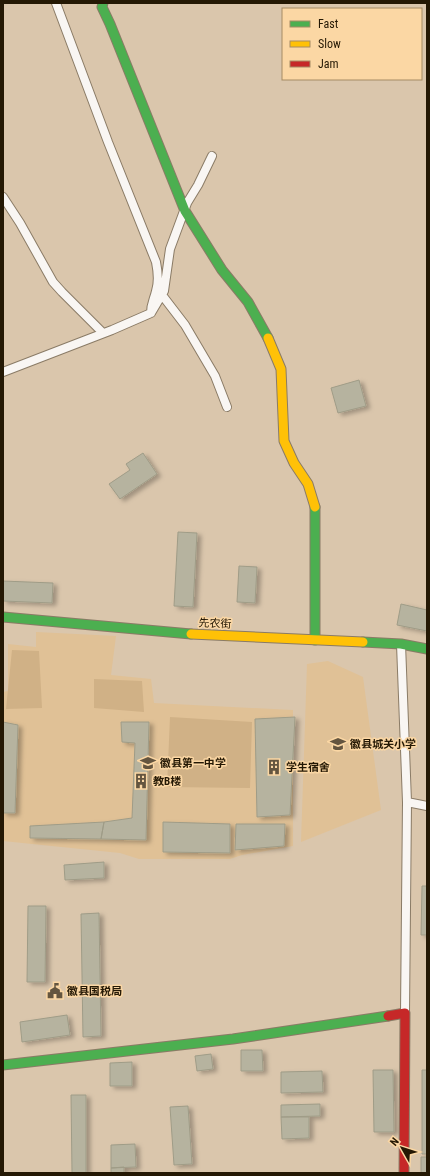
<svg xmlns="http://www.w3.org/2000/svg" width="430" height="1176" viewBox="0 0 430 1176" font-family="'Roboto Condensed','Noto Sans SC',sans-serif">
<defs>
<filter id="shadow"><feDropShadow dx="4" dy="2.5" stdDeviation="2" flood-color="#0004"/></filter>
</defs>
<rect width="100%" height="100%" fill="#dac6ac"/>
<!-- built -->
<path fill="#e0c196" d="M36,632L116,636L111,675L151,679L154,703L293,710V846L242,855L230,859H139L120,853L3,841V692L8,691V644L36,647Z
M328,661L363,677L381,810L301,842L307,664Z"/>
<!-- green -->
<path fill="#d0b186" d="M12,650L39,651L42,708L6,709Z
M94,679L142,681L144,712L94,708Z
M170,717L252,722L250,788L167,787Z"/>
<!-- building -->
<path fill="#b6b39f" stroke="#9f9c87" filter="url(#shadow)" d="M359,380L366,406L338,413L331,388Z
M143,453L157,474L120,499L109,484L130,470L126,464Z
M178,532L197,533L193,607L174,606Z
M239,566L257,567L255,603L237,602Z
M3,581L53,583L52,603L3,601Z
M401,604L427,610V631L397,625Z
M295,717L290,815L257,817L255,719Z
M3,722L18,725L15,813H3Z
M121,722H149L146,840L101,839L104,822L132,818L135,743L122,742Z
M104,822L101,839L30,838V826Z
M163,822L230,824V853L163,852Z
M236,824H285L284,846L235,850Z
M104,862V878L65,880L64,865Z
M422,886H427V935H421Z
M28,906H46L45,982H27Z
M99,913L101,1036L83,1037L81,914Z
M67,1015L70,1035L22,1042L20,1022Z
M241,1050H262L263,1071H241Z
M211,1054L213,1069L197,1071L195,1056Z
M132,1062V1086H110V1063Z
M373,1070H393L394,1132H374Z
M422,1070H427V1154H422Z
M322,1071L323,1092L281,1093V1072Z
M71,1095H86V1173H72Z
M320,1104V1116L281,1117V1105Z
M188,1106L192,1164L174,1165L170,1107Z
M281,1117H309V1138L282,1139Z
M135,1144L136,1167L111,1168V1145Z
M421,1157H427V1173H421Z
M124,1167V1173H111V1168Z"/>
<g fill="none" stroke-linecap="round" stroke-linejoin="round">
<defs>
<path id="street" d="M56,3L108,142L156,262C158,272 159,282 156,291C154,300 151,303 151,313
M3,197L20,223L53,282L62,292L103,333
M162,295L185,325L215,376L227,407
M3,372L112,330L151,313L164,291L170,249L187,203L198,185L212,156
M401,644L407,802L405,1013
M407,802L427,806"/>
<path id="fast" d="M103,3L102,7L110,24L185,211L222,270L248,302L268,338
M315,507V640
M3,617L191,634
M363,642L401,644L427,649
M3,1065L233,1039L388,1016"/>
<path id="slow" d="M268,338L281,369L284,441L294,463L308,484L315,507
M191,634L363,642"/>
<path id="jam" d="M388,1016L405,1013L404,1173"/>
</defs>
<!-- street casing -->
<use href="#street" stroke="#8a7b66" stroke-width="10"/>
<!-- fast casing -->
<use href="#fast" stroke="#8a7b66" stroke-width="11"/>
<!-- slow casing -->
<use href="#slow" stroke="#8a7b66" stroke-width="11"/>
<!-- jam casing -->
<use href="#jam" stroke="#8a7b66" stroke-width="11"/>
<!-- street -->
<use href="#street" stroke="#f9f6f3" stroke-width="8"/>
<!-- fast -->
<use href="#fast" stroke="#4caf50" stroke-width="9"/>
<!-- slow -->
<use href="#slow" stroke="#ffc107" stroke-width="9"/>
<!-- jam -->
<use href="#jam" stroke="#c62828" stroke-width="9"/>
</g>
<!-- icons -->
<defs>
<symbol id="school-bare" viewBox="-9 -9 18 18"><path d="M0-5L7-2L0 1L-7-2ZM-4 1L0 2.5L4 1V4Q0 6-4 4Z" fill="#64553f" stroke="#fbd7a4" stroke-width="2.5" paint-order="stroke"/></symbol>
<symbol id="building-bare" viewBox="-9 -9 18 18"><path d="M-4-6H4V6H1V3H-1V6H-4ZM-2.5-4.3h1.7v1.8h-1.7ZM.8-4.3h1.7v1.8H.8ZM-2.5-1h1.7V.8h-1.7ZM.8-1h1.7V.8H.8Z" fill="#64553f" stroke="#fbd7a4" stroke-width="2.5" paint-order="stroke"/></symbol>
<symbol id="civic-bare" viewBox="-9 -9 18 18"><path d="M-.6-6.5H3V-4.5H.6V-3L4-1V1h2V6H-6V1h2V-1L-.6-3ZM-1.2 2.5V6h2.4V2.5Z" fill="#64553f" stroke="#fbd7a4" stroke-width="2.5" paint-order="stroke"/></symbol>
</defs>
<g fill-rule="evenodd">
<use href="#school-bare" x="327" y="733" width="22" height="22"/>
<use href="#school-bare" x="137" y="752" width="22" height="22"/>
<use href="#building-bare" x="263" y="756" width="22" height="22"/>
<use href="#building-bare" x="130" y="770" width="22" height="22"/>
<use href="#civic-bare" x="44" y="980" width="22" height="22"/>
</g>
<g text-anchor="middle" stroke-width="3" stroke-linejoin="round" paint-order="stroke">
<!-- street labels -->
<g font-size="11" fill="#241804" stroke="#fbd7a4">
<text transform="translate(215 623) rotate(3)" y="4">先农街</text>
</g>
<!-- poi labels -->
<g font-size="11" font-weight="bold" fill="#241804" stroke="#fbd7a4" text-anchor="start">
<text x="350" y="748">徽县城关小学</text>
<text x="160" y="767">徽县第一中学</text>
<text x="286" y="771">学生宿舍</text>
<text x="153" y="785">教B楼</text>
<text x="67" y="995">徽县国税局</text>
</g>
</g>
<!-- border -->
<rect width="430" height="1176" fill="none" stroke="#241804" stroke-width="8"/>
<!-- legend -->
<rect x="282" y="8" width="140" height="72" fill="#fbd7a4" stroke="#a58b64"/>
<rect x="290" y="21" width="20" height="6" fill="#4caf50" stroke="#a58b64"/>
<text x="318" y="28" font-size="12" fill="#241804">Fast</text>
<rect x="290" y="41" width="20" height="6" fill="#ffc107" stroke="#a58b64"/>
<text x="318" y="48" font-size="12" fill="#241804">Slow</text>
<rect x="290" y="61" width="20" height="6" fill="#c62828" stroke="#a58b64"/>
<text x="318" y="68" font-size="12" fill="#241804">Jam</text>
<!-- north arrow -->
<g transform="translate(402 1148) rotate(309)" stroke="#fbd7a4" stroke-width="3" paint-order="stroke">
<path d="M0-3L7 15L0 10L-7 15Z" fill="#241804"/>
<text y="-6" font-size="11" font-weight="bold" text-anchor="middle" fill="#241804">N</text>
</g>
</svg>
